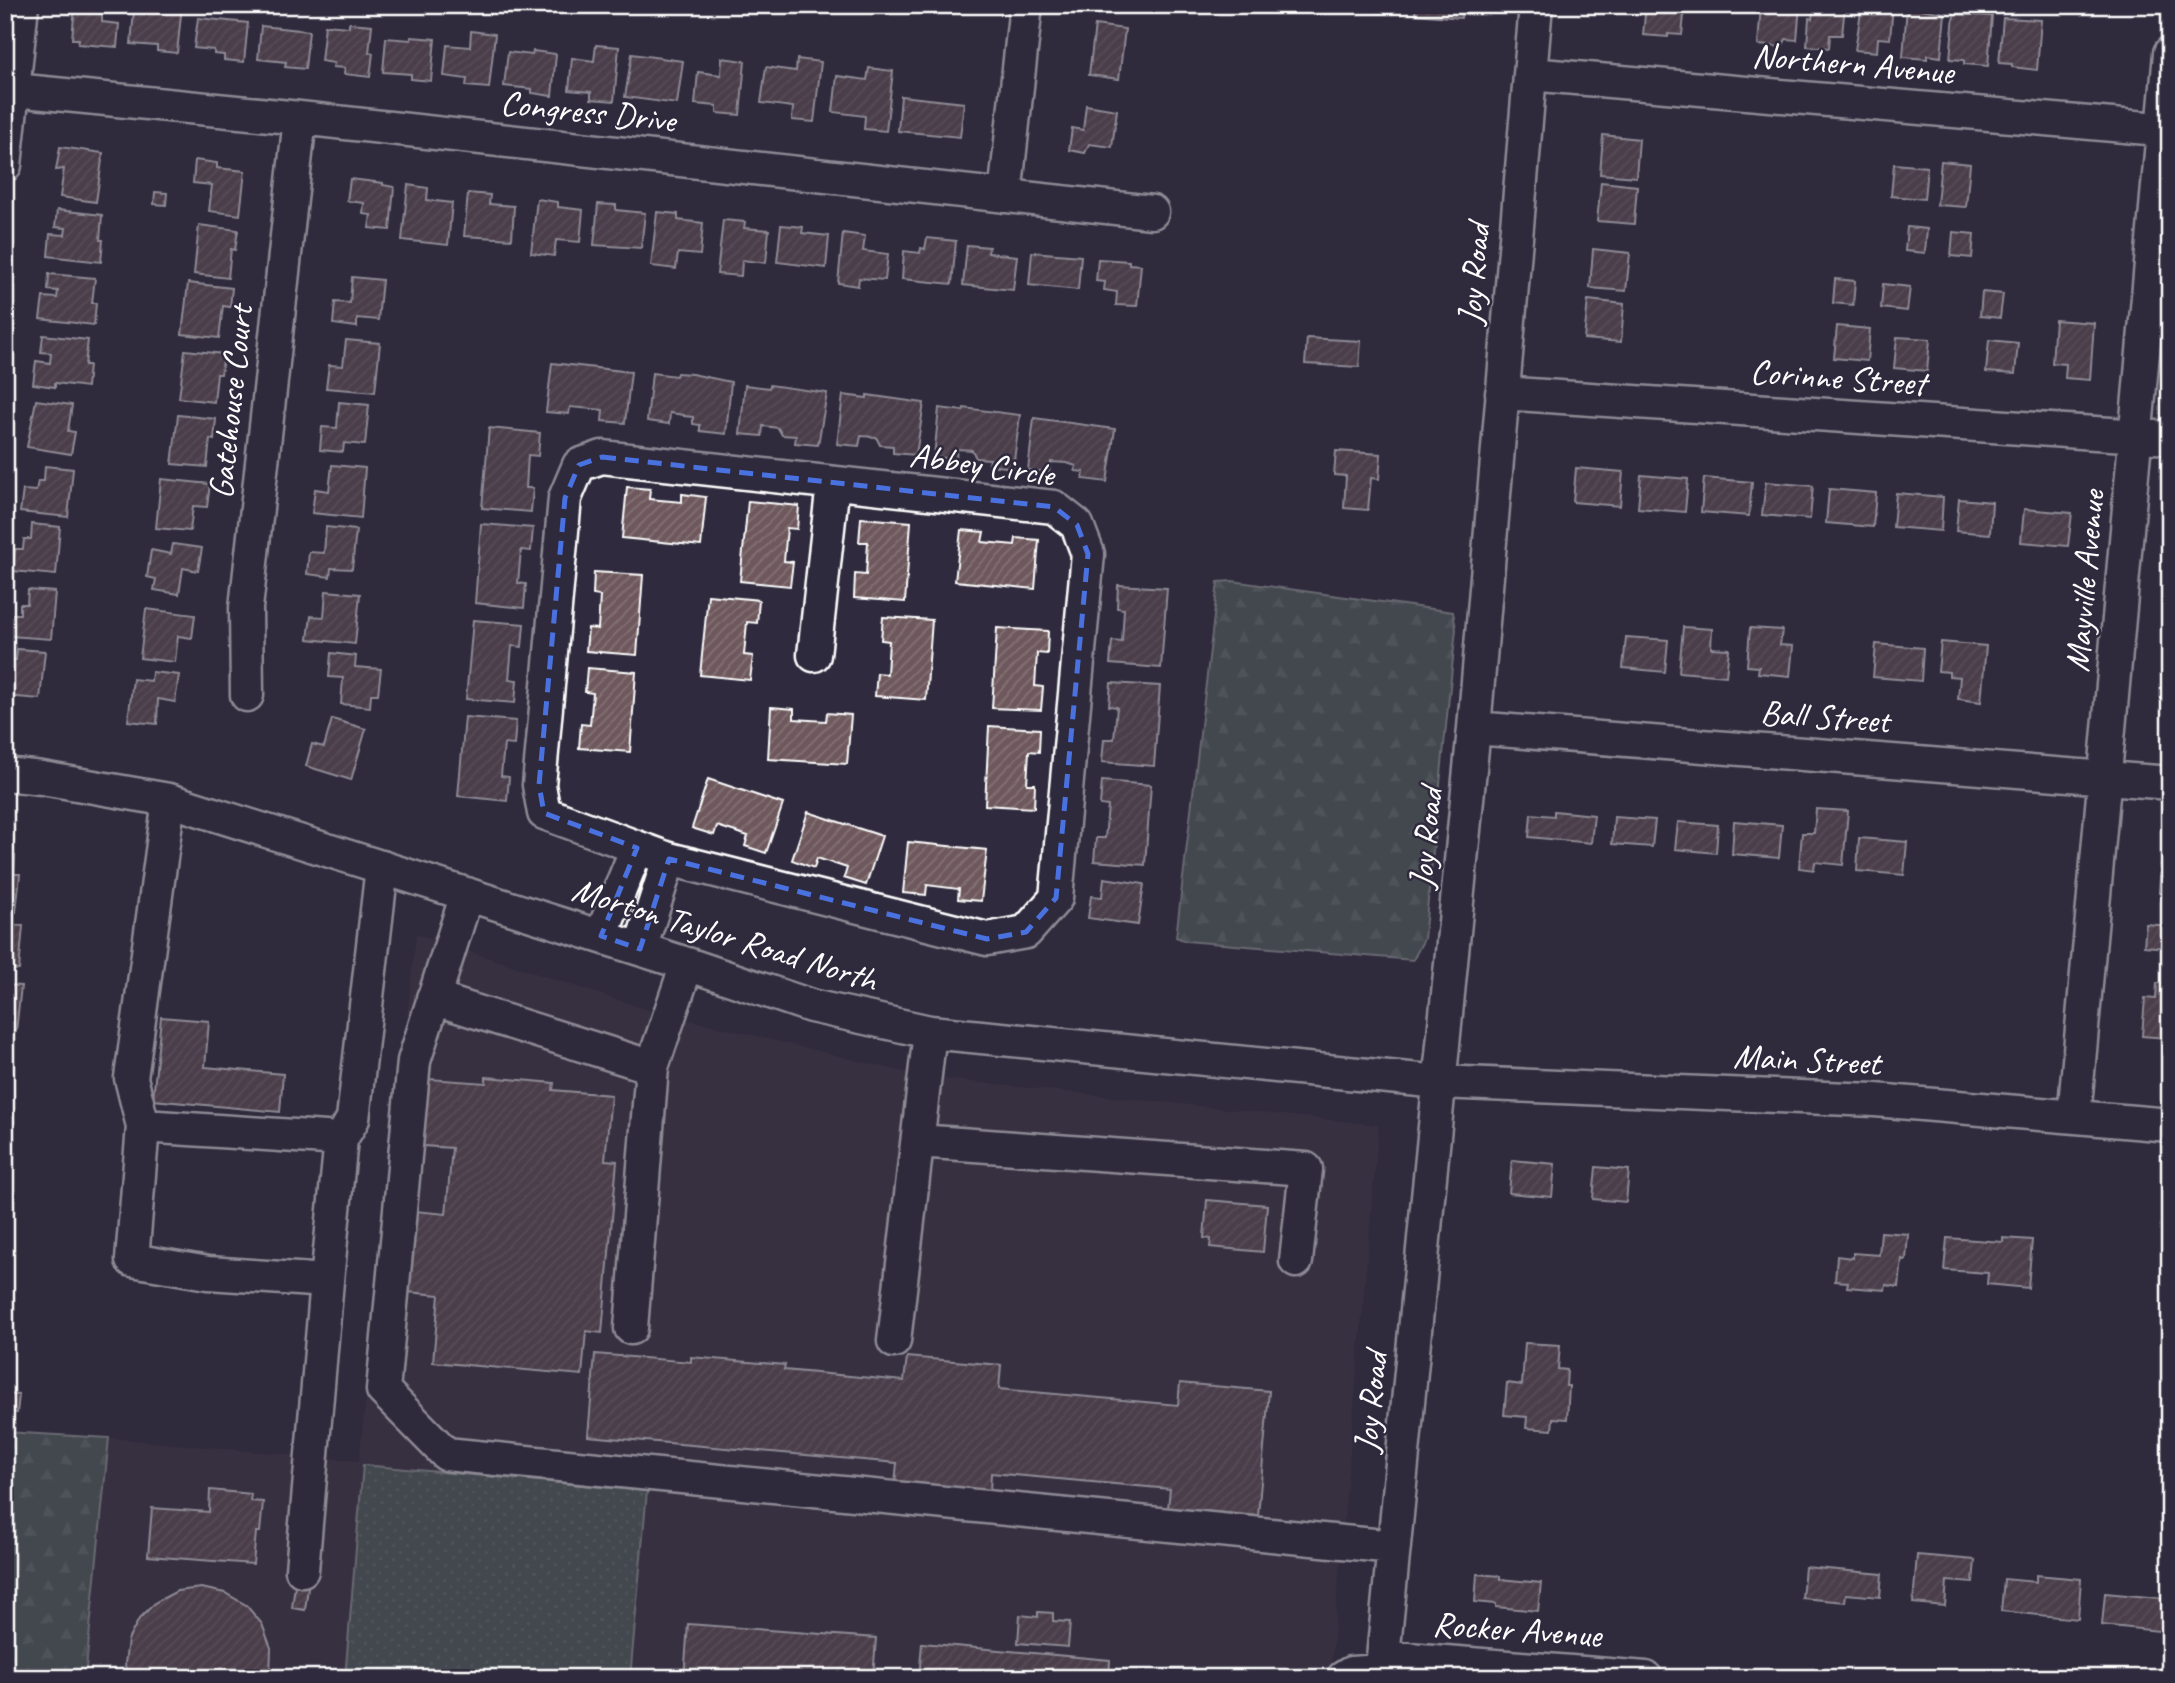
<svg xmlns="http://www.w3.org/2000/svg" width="2175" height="1683" viewBox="0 0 2175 1683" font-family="Caveat,sans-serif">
<defs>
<pattern id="green-dots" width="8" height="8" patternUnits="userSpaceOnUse" patternTransform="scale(1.75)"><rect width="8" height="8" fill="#5c6e66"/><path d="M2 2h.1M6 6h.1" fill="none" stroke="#74847d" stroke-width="1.8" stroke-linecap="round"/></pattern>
<pattern id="forest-firs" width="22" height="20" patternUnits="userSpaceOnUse" patternTransform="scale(1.75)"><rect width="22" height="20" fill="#5c6e66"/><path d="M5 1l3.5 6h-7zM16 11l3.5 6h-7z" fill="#74847d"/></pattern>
<pattern id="building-hatch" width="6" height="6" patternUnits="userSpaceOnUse" patternTransform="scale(1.75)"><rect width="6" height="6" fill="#6e595d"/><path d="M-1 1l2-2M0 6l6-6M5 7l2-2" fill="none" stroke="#847275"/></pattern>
</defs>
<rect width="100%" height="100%" fill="#2f2a3d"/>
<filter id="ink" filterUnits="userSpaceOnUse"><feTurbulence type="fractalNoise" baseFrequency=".0143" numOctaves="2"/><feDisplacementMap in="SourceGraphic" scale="14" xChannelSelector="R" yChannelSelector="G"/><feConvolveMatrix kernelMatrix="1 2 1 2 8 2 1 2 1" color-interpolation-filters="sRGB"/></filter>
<g filter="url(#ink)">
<!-- built -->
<path fill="#423847" d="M416,934L649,1010L925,1077L1379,1125L1330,1678H85L109,1438L359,1461Z"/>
<!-- green -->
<path fill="url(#green-dots)" stroke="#aeb6b2" stroke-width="2" d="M363,1465L647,1491L630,1678H345Z"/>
<!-- forest -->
<path fill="url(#forest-firs)" stroke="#aeb6b2" stroke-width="2" d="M1232,581L1453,612L1456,629L1424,939L1413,960L1186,941L1176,937L1218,582Z
M5,1432L109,1438L85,1678H5Z"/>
<!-- building -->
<path fill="url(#building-hatch)" stroke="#fff" stroke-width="2" d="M75,5H98L97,13H102V22L119,24L117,47L78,44L79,39H72Z
M158,5H182L177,53L157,51V46L131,44L134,10L157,12Z
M1259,5H1309L1308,12L1258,7Z
M1343,5H1381V13L1343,9Z
M1416,5H1462L1461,18L1415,14Z
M1646,5H1685L1682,35L1668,34V37L1643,35Z
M1761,5H1800L1797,40L1786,39L1782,47L1758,45Z
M1814,5H1845L1842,35H1830L1829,48L1807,46L1809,18L1812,19Z
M1862,5H1893L1890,39L1878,38L1877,52L1855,50Z
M1907,7L1945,13L1941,57L1927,55V59L1903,57Z
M1954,14L1992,16L1988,66L1964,64V60L1950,59Z
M198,18L248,23L244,62L224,60V55L214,54V50L194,48Z
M2003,18L2041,20L2037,70L2012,67V64L1999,63Z
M349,23L372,25L369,53H373L370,77L344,74L345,68L333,67L334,63L321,61L325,25L349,27Z
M1095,25L1125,29L1119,79L1089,75Z
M261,26L309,31L305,69L285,67L286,62L258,59Z
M471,31L495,34L489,88L466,86L467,79L444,76L447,45L470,47Z
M411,37L435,39L431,81L411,79V74L383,72L386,38L411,40Z
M596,45L619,47L614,101L591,99V92L569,90L572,58L594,61Z
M533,51L556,54L552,96L532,93V89L504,86L508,52L532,55Z
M632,54L683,61L677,104L625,97Z
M722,58L745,61L740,115L717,113V106L695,104L698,72L721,75Z
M797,59L821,62L814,122L792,120L793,107L761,103L766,67L796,71Z
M869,68L893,71L886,131L864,129L865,116L833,112L837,76L867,80Z
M901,96L964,103L960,137L898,131Z
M1086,105L1117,110L1112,147L1089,144L1085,153L1069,150L1072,128L1083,130Z
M1603,135L1639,139L1636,177L1600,174Z
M60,147L103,153L96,202L60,197L64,169L56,170Z
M195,160L217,163V168L245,171L240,215L209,211L212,185L193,183Z
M1941,161L1970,164L1966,207L1937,205Z
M1894,164L1927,167L1924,199L1891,196Z
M350,179L383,183V185L394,187L390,230L369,228L371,215L363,214L364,203L347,201Z
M1601,182L1637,186L1634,224L1597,221Z
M408,185L428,188L427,200L452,203L448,245L402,240Z
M155,192L167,193L166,205L154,204Z
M468,193L490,195L489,204L514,206L512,239L464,236Z
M537,199L558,202V207L583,210L580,242L556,240L554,256L531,253Z
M598,204L616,205V210L645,213L641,248L594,245Z
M57,210L102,215L100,240H103L101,262L48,256L50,234L65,235L66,228L55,227Z
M657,212L678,214V220L703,223L700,255L678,253L676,269L651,266Z
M723,220L745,222L744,228L769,230L766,263L742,260L741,276L717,274Z
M199,225L238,230L235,250L231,249L228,278L194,274Z
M781,225L803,227L802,233L829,236L826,268L777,262Z
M1907,227L1927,229L1925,253L1905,251Z
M1953,232L1974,234L1972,258L1951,256Z
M843,233L865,236L863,251L888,254L885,280L859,278L858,286L838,283Z
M927,238L956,241L952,284L902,279L904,251L920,253L921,248L925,249Z
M967,245L989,247L988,253L1017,256L1013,290L963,285Z
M1593,249L1630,253L1626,291L1590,288Z
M1032,252L1081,256L1078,290L1029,285Z
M1098,259L1129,261V264L1141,265L1137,306L1116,305L1117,292L1104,290L1105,282L1096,281Z
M49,274L95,278L92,303H96L94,325L40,319L43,297L57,298L58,291L48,290Z
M352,277L382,280L378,320L357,318V327L333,324L335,302L350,303Z
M1835,279L1855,281L1853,305L1833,303Z
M188,283L232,288L230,307L223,306L219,338L182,334Z
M1883,284L1910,287L1907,311L1881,308Z
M1982,292L2003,294L2000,318L1980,316Z
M1588,300L1624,304L1621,342L1584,339Z
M2055,320L2094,323L2090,380L2065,378L2066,364L2052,363Z
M1837,326L1870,329L1867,361L1834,358Z
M43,335L88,340L85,365H89L87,387L55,383V387L33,384L36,361L50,363L51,353L41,352Z
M1897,337L1930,339L1927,371L1894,368Z
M1307,338L1361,341L1359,367L1305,364Z
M346,340L380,343L375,392L326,388L329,365L343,366Z
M1989,340L2018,343L2015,374L1986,372Z
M185,350L224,354L221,374H217L214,402L179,398Z
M552,363L631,372L625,423L602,421L603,410L570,407L569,414L546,412Z
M652,373L676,376L677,373L692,374L731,382L726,434L700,431V425L693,424V417L684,416V415L670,413L669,424L647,421Z
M745,385L769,388L770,385L827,393L818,445L795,443L796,436L782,435L778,428L763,426L762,436L740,434Z
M843,395L867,398V395L924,403L916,455L893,453V446L880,445L876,437L861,436L859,446L837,444Z
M36,400L72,405L68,431L75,432L71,454L27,447Z
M339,402L369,405L365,445L344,443L343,452L320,450L322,427L337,428Z
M939,408L963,411L964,408L1020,415L1013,468L989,465L990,459L976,458L972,450L957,449L956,459L934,457Z
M178,415L216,419L214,440L210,439L207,467L172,464Z
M1034,418L1115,429L1107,482L1083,479L1084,472L1075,471L1076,466L1067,463L1051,462L1049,472L1028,470Z
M489,428L540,433L538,456L528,455L526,488H533L531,512L482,508Z
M1336,451L1381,454L1379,479L1371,478L1368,510L1344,508L1346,476L1334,475Z
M332,465L365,468L361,518L312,513L315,489L329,491Z
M45,466L73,469L68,517L20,512L23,490L36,491L38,481H44Z
M1576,468L1623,472L1620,506L1573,502Z
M1641,475L1688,479L1685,512L1638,508Z
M1704,478L1752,482L1749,516L1701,512Z
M161,479L210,484L207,507L193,506L190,531L156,528Z
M1766,482L1813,486L1810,519L1762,515Z
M627,487L650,489L649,499L682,502V494L706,497L701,546L622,538Z
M1829,489L1876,493L1873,527L1826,523Z
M1896,493L1943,497L1941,531L1893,527Z
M1959,499L1992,502L1990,534L1956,531Z
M748,501L799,506L797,529L787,528L784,561L793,562L790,586L740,581Z
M2024,509L2072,513L2068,546L2021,542Z
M861,518L911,522L905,602L854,598L855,574L866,575L868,542H859Z
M32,524L60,527L56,575L13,571L15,549H23L24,539H31Z
M481,524L533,528L531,551L521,550L518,583L526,584L524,608L475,603Z
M326,527L356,530L352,569L331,568L330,577L307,574L309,552L324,553Z
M961,530L984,532L982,542L1015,545L1016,538L1039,540L1035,589L955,581Z
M173,544L202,548L198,571L183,568L179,594L154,590L156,579L147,577L151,550L171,554Z
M594,572L643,575L637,655L586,651L588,628L598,629L600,596L593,595Z
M1118,585L1167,588L1161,668L1110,664L1112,641L1122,642L1124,609L1117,608Z
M28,590L55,592L51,639L10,636L12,614H20V604H27Z
M326,591L360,594L355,644L308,639L311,616L324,617Z
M708,595L759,600L757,623L747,622L744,655L753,656L750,680L700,675Z
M146,609L195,615L192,638L178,636L175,662L140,658Z
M883,617L932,620L926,700L875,696L877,673L887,674L889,641L881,640Z
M473,620L524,624L522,647L512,646L509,679L517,680L515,703L466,699Z
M1683,627L1712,629L1711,648L1729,649L1726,676L1679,672Z
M997,628L1048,631L1047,654L1037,653L1035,686L1043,687L1041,710L992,708Z
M1750,628L1782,630L1780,645L1793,646L1790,676L1758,673L1759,667L1747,666Z
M1626,637L1668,640L1665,672L1623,668Z
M1941,642L1986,646L1981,702L1958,699L1960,677L1949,676V672L1938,671Z
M1876,644L1923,648L1921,681L1873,677Z
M17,649L45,651L40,699L5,696V674H8L9,660H16Z
M331,653L356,656L355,667L381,669L378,694H371L370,707L341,704L343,678L329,677Z
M587,668L636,672L630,752L579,748L581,724L590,725L593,693L585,692Z
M152,672L179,675L175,702L158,699L157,724L128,721L133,679L151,681Z
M1111,683L1160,686L1154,766L1102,762L1104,739H1114L1117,707L1109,706Z
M771,707L794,709V719L826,721L827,713L851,715L847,764L768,759Z
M465,717L516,721L514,745L504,744L501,776L509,777L507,801L458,796Z
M332,719L366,729L351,780L306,766L312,744L324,747Z
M989,726L1040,729L1039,752L1029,751L1027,784H1035L1034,808L985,805Z
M708,779L783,804L766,853L745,846L748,836L717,826L714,835L692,828Z
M1102,781L1151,785L1145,865L1094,861L1096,838H1105L1108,806L1100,805Z
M1816,809L1848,811L1843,865L1815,862L1814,870L1799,868L1802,833H1814Z
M1554,811L1594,815L1591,843L1529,837L1531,814L1554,816Z
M808,812L882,836L866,885L844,878L847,868L817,858L814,868L792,860Z
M1614,817L1655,820L1652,847L1612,844Z
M1734,821L1782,825L1779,858L1732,854Z
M1678,822L1718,825L1716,853L1675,849Z
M1859,838L1907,842L1904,875L1857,871Z
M908,842L987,850L981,901L958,899L959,889L927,885L926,895L903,893Z
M5,855L15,856L14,874H20L16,912L5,910Z
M2161,865L2170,866V893L2159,892Z
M1104,878L1144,884L1138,925L1088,918L1091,896L1102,897Z
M5,924L23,926L19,970L5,969Z
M2146,924L2169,926L2167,948L2144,946Z
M2157,983L2170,984V1030H2167V1038L2142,1036L2145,998L2156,999Z
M5,985L21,986L16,1031L5,1029Z
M161,1017L209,1021L205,1067L283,1074L280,1112L153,1100Z
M486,1077L554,1083L553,1090L611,1095L605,1160L617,1161L602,1333L586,1331L582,1375L433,1362L439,1295L408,1292L415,1211L446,1214L452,1148L423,1146L429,1079L486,1083Z
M1512,1160L1555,1164L1552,1197L1509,1193Z
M1596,1167L1629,1170L1626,1202L1593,1199Z
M1207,1200L1267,1205L1263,1252L1210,1247L1211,1239L1204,1238Z
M1881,1232L1908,1234L1906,1260L1902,1259L1899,1287L1886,1285L1885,1290L1847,1287L1848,1282L1835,1281L1837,1256L1853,1258V1253L1879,1255Z
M1947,1238L2003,1242V1238L2032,1240L2028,1288L1987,1284L1988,1273L1944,1270Z
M1525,1343L1560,1345L1558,1369L1567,1370L1566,1386H1569L1567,1419L1553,1418L1552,1430L1526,1428L1527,1417L1504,1415L1507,1383L1522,1385Z
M595,1354L691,1362V1357L785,1365L784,1370L904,1381L907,1357L1001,1365L999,1389L1178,1405L1180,1383L1269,1391L1258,1516L1168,1508L1170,1489L991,1473L990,1492L895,1484L897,1463L588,1436Z
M5,1394L19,1395L17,1413L5,1412Z
M210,1490L251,1494L250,1501L263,1502L260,1532H256L253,1564L148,1556L152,1508L209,1512Z
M1917,1555L1975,1560L1973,1583L1947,1581L1945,1606L1913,1603Z
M1805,1567L1882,1574L1880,1597L1846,1594L1845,1602L1802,1598Z
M1477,1574L1500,1576V1579L1541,1583L1538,1611L1496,1607V1604L1475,1602Z
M2036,1575L2081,1579L2078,1619L2001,1611L2004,1579L2036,1582Z
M296,1578L309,1580L305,1610L292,1608Z
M201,1588L225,1593L246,1605L262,1624L271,1648L270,1678H127L125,1664L128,1640L139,1619L156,1602L177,1591Z
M2105,1593L2170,1599L2168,1632L2102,1625Z
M1038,1612L1053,1613V1621L1070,1622L1068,1647L1018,1643L1020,1615L1038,1617Z
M688,1624L876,1638L873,1678H684Z
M922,1643L1110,1660L1109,1678H919Z
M1172,1670L1202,1672V1678H1171Z"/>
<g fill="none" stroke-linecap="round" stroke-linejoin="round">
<defs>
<path id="minor" d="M1530,74L2170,130
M14,90L300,118L1152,212
M5,165L22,5
M1005,196L1026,5
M1502,393L2170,438
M602,457L1054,507L1077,525L1088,554L1056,898L1026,932L987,939L669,859L544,813L539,785L565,498L579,465Z
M814,655L833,483
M247,695L246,608L300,118
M1474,728L2170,783
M5,774L42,778L169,800L687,964L811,1006L930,1032L1440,1082L1875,1100L2170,1125
M467,894L414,1061L383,1390L446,1454L1394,1547
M601,936L637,848
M640,949L669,859
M433,998L652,1067
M2074,1117L2170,53
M143,1126L341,1139L327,1281L208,1273L132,1260L143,1126L131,1078L169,800
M341,1139L353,1119L382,867
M918,1141L1306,1169L1296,1261
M631,1328L652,1067L687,964
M894,1341L930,1032
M302,1570L327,1281
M1383,1657L1646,1678
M1343,1678L1351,1673L1382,1671
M1381,1678L1474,728L1536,5"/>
</defs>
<!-- minor casing -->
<use href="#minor" stroke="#fff" stroke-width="37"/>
<!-- minor -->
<use href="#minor" stroke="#2f2a3d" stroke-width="32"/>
</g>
</g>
<!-- marked area -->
<path d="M0 0H2175V1683H0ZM602,457L1054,507L1077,525L1088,554L1056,898L1026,932L987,939L669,859L640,949L601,936L637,848L544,813L539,785L565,498L579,465Z" fill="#2f2a3d" fill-opacity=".55" fill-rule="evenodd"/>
<path fill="none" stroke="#4a71e0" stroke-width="5" stroke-dasharray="14 9" stroke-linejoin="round" d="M602,457L1054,507L1077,525L1088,554L1056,898L1026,932L987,939L669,859L640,949L601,936L637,848L544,813L539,785L565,498L579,465Z"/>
<g text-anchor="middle" stroke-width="5" stroke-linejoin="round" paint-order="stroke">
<!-- street labels -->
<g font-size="35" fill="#fff" stroke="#2f2a3d">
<text transform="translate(1853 63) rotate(5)" y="12">Northern Avenue</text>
<text transform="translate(588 111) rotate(6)" y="12">Congress Drive</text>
<text transform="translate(1473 274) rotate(-85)" y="12">Joy Road</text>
<text transform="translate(1838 377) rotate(4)" y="12">Corinne Street</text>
<text transform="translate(230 402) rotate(-84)" y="12">Gatehouse Court</text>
<text transform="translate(982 464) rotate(8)" y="12">Abbey Circle</text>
<text transform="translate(2084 581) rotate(-85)" y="12">Mayville Avenue</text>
<text transform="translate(1825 716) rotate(4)" y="12">Ball Street</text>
<text transform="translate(1425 838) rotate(-84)" y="12">Joy Road</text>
<text transform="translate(725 934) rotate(17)" y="12">Morton Taylor Road North</text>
<text transform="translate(1807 1059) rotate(3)" y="12">Main Street</text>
<text transform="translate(1370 1402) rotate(-84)" y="12">Joy Road</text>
<text transform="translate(1517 1629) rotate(4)" y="12">Rocker Avenue</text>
</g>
</g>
<!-- margin -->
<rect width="2175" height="1683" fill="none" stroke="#2f2a3d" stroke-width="28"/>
<rect x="14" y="14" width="2147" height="1655" fill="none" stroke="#fff" stroke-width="2.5" filter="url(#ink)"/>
</svg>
